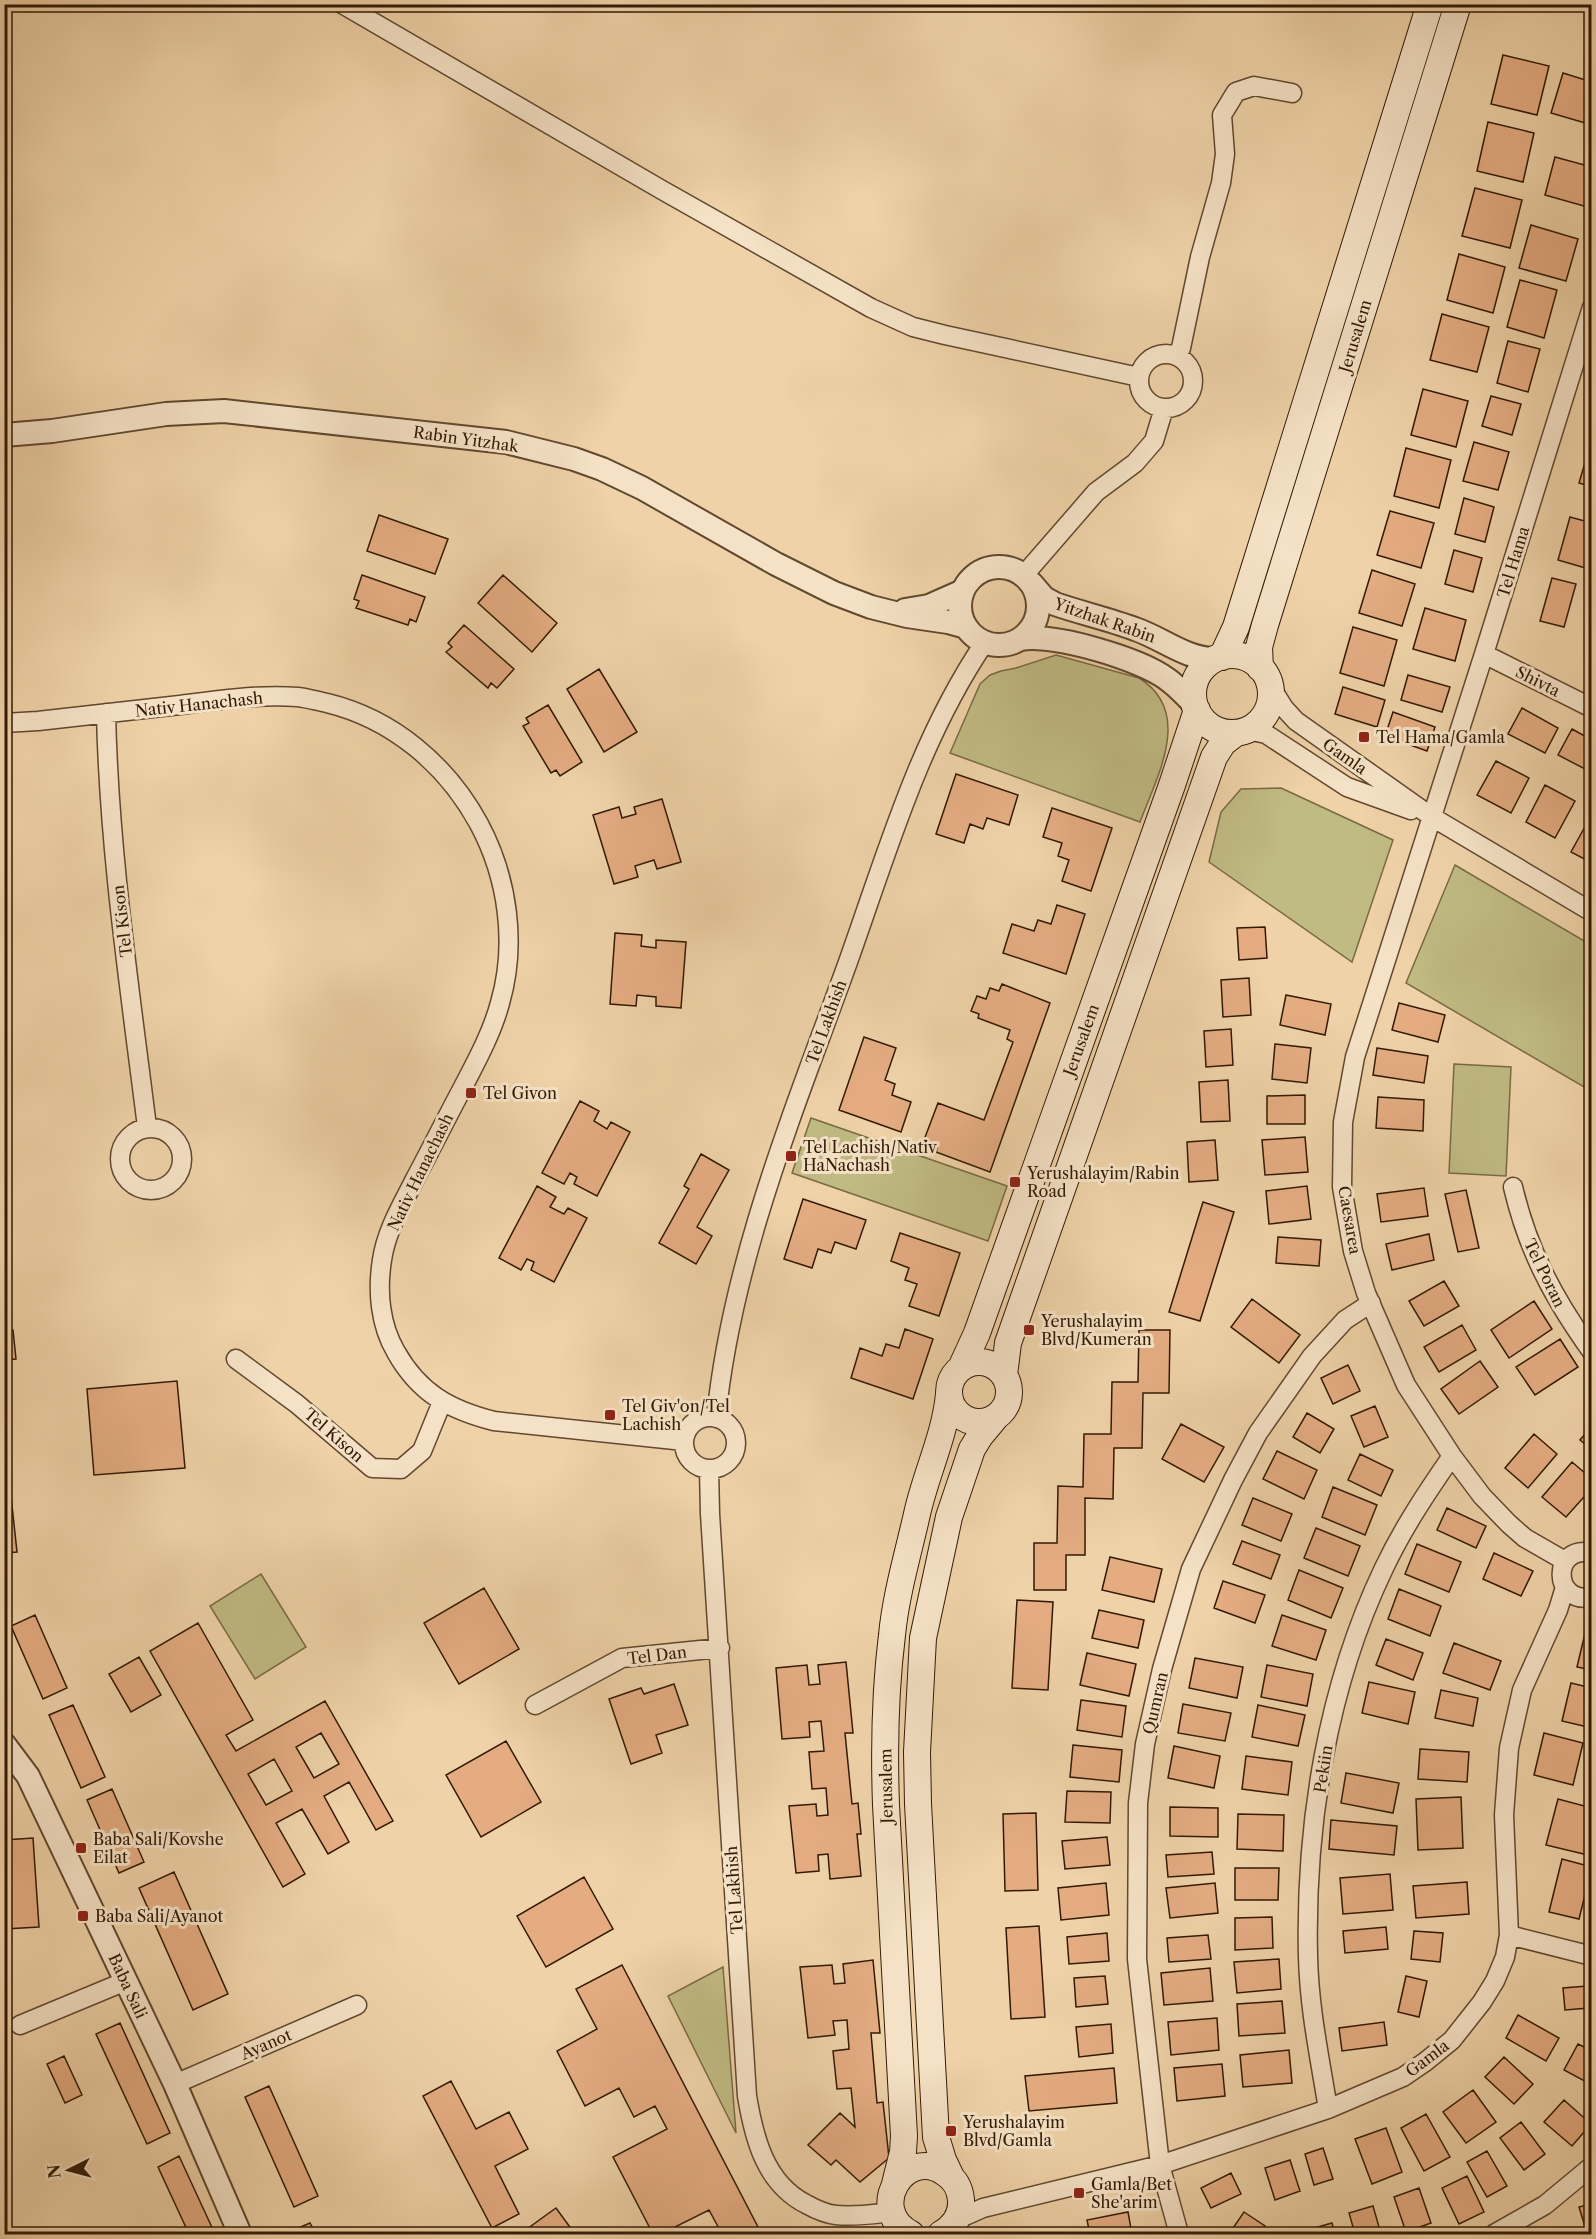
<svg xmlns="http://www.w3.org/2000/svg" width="1596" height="2239" viewBox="0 0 1596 2239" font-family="'Libre Caslon Text',serif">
<rect width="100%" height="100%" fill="#efd2a8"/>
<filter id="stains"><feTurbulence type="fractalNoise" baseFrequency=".00333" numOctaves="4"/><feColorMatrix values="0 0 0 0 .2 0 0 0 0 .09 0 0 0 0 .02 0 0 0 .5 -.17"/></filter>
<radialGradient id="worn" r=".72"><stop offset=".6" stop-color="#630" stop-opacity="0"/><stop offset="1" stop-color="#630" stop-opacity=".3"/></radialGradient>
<!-- green -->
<path fill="#c0ba83" stroke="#796a44" stroke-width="1.5" d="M1056,655L1139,678C1194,712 1157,776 1140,822L950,753L980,684L990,675L1001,671L1016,668Z
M1281,788L1393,840L1352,962L1209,862L1221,812L1241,789Z
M1455,865L1591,945V1091L1406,983Z
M1454,1064L1511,1067L1506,1176L1449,1173Z
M811,1118L1007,1186L988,1241L792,1173Z
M261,1574L306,1647L255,1679L210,1606Z
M723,1967L736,2133L668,1996Z"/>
<!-- building -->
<path fill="#e5ac82" stroke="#321a05" stroke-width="1.5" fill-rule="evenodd" d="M1503,55L1549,66L1537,115L1491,104Z
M1563,73L1592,82V125L1551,113Z
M1488,122L1534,133L1523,182L1477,171Z
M1555,157L1592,167L1591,208L1545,195Z
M1475,188L1522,200L1510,248L1462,236Z
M1531,225L1578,239L1566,281L1519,268Z
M1459,254L1505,267L1493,313L1447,300Z
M1520,280L1557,290L1544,338L1507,327Z
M1442,314L1489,327L1477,372L1430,360Z
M1508,341L1540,349L1528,392L1497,383Z
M1423,389L1468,401L1456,447L1411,435Z
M1491,396L1521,404L1512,435L1482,426Z
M1474,442L1509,452L1498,490L1463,481Z
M1406,448L1451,460L1439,508L1394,496Z
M1589,449H1592V487L1579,483Z
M1464,498L1494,507L1485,542L1455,534Z
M1390,511L1434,523L1421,568L1377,555Z
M379,515L448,539L435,574L367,551Z
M1570,517L1592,523V560L1589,569L1558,560Z
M1454,550L1482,558L1473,592L1445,584Z
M1372,570L1415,584L1402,626L1359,613Z
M362,575L425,597L416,622L410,619L408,625L356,608L359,601L354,599Z
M503,575L557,623L532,652L478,603Z
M1552,578L1576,584L1564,627L1540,621Z
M1425,608L1466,620L1455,661L1413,649Z
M464,625L514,669L497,688L491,683L488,688L446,652L452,647L448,643Z
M1353,627L1397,640L1384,686L1340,673Z
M599,669L637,732L604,752L567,689Z
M1408,675L1450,687L1442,712L1401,700Z
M1343,687L1385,700L1377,727L1335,714Z
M548,705L582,762L560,776L556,770L551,773L523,726L529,723L526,718Z
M1522,708L1558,728L1545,753L1508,734Z
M1393,712L1435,727L1427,751L1385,736Z
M1572,729L1592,740V761L1587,770L1558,755Z
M1496,761L1529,778L1511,813L1477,795Z
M956,774L1018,795L1009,825L987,818L983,829L970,824L964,843L936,834Z
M1545,785L1575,801L1555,838L1526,822Z
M662,799L681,862L657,869L654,860L635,866L638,877L614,884L593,815L619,807L622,818L636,814L634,807Z
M1052,808L1112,828L1091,891L1062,881L1069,860L1058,856L1062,843L1043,837Z
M1592,814V863L1571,852Z
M1057,905L1085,914L1066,974L1003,953L1012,924L1034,931L1038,920L1051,924Z
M1265,927L1267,958L1239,960L1237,928Z
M615,933L642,935L641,946L656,948V940L686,942L681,1008L656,1006V997L637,995L636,1006L610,1004Z
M1249,978L1251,1015L1223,1017L1221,980Z
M1002,984L1050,1003L990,1172L936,1152L938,1145L924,1140L938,1103L984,1120L1013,1042L1007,1039L1010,1030L978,1018L979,1014L971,1011L977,996L986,999L990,988L999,991Z
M1286,995L1331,1004L1325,1035L1280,1025Z
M1399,1003L1445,1015L1438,1042L1392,1030Z
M1231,1029L1233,1065L1206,1067L1204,1031Z
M864,1037L896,1048L885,1080L895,1084L892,1095L911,1102L901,1132L839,1110Z
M1275,1044L1311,1048L1307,1083L1272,1079Z
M1377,1048L1428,1056L1424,1083L1373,1075Z
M1228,1080L1230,1121L1201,1122L1199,1082Z
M1305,1095V1124H1267V1096Z
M1378,1097L1424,1100L1423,1131L1376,1128Z
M580,1101L599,1111L594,1121L607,1129L611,1122L630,1132L597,1196L574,1184L577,1177L570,1173L564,1184L542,1173Z
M1305,1137L1308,1172L1265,1175L1262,1140Z
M1215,1140L1218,1180L1189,1182L1187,1142Z
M701,1154L729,1170L697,1227L712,1236L696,1264L659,1243L689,1189L684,1186Z
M537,1186L556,1197L550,1207L564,1214L568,1208L587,1218L554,1282L531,1270L534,1262L527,1259L521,1270L499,1258Z
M1307,1186L1311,1219L1269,1224L1266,1191Z
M1424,1188L1428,1216L1381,1222L1377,1194Z
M1466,1190L1479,1248L1458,1252L1445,1194Z
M803,1199L866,1220L856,1249L835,1242L831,1253L818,1249L812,1268L784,1259Z
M1203,1202L1234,1212L1200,1321L1169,1312Z
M900,1233L960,1253L939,1316L909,1306L917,1284L905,1280L909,1268L891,1261Z
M1429,1234L1434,1260L1392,1270L1386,1244Z
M1278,1237L1321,1240L1319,1266L1276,1263Z
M1444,1281L1459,1306L1424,1326L1409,1301Z
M1252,1299L1300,1335L1279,1363L1231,1327Z
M1534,1301L1552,1329L1509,1358L1491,1330Z
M1462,1325L1476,1350L1439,1372L1424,1347Z
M905,1329L933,1339L913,1399L851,1378L860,1348L882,1356L886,1344L899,1348Z
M13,1330L16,1359L4,1360V1331Z
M1139,1330H1170L1169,1393H1143L1142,1448H1114L1113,1499L1085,1498V1555H1066V1590H1034V1543H1057L1058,1486L1083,1487L1084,1434H1111L1112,1382H1138Z
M1560,1339L1578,1367L1535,1395L1516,1367Z
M1480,1361L1498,1387L1459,1414L1441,1389Z
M1348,1365L1360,1391L1333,1404L1321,1378Z
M177,1381L185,1468L94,1475L87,1389Z
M1375,1406L1388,1437L1364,1447L1351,1416Z
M1307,1413L1334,1429L1320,1453L1293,1437Z
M1181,1424L1224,1447L1204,1482L1162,1459Z
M1592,1426V1450L1580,1440Z
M4,1431L17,1552L4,1553Z
M1534,1434L1557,1454L1528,1488L1505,1468Z
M1277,1451L1317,1470L1304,1499L1263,1479Z
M1360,1454L1393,1470L1381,1496L1348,1480Z
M1572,1462L1592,1479V1488L1566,1517L1542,1497Z
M1333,1487L1377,1505L1365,1535L1322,1517Z
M1253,1498L1292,1514L1281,1541L1242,1525Z
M1447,1508L1486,1526L1476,1548L1437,1530Z
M1316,1528L1360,1546L1348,1576L1304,1558Z
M1242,1541L1280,1555L1271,1579L1233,1564Z
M1417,1544L1461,1562L1449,1592L1405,1574Z
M1494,1553L1533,1571L1521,1596L1483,1579Z
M1110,1557L1162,1569L1154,1602L1102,1590Z
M1299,1570L1343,1588L1331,1618L1288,1600Z
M1223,1581L1265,1595L1255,1623L1214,1608Z
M484,1588L519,1649L459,1684L424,1623Z
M1399,1589L1441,1606L1430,1636L1388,1619Z
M1017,1600L1053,1602L1048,1690L1012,1688Z
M1099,1610L1144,1620L1138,1648L1092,1638Z
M35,1615L67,1688L43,1699L11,1626Z
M1282,1615L1326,1630L1316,1660L1272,1646Z
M198,1623L253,1720L226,1735L236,1751L325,1701L393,1821L376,1830L349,1782L324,1796L349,1842L328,1854L302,1809L276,1823L305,1874L283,1887L150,1651ZM321,1733L339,1764L314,1778L296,1747ZM274,1759L292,1791L266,1805L248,1774Z
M1587,1625L1592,1627V1670L1577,1667Z
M1386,1639L1423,1653L1413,1680L1376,1665Z
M1454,1643L1501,1661L1490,1690L1443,1673Z
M1087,1653L1136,1664L1129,1696L1080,1685Z
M139,1657L161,1695L131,1712L109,1674Z
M1195,1658L1243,1667L1237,1698L1189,1688Z
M846,1662L853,1733H845L852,1804L858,1803L861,1834H857L861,1876L830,1879L828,1854L818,1855L819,1871L796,1873L789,1806L816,1804L817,1816L828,1815L826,1788L812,1789L809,1752L824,1751L821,1721L809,1722L810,1737L782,1739L776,1668L807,1665L809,1685L820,1684L818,1665Z
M1267,1665L1313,1674L1307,1706L1261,1697Z
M1369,1682L1415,1692L1408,1724L1362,1713Z
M1571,1683L1592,1688V1728L1562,1721Z
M674,1684L688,1725L656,1735L662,1753L631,1764L609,1699L641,1688L644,1694Z
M1441,1690L1478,1698L1473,1726L1435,1718Z
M1081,1700L1126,1706L1122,1737L1077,1730Z
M1183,1704L1231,1713L1225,1741L1178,1733Z
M73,1705L105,1777L81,1788L49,1715Z
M1258,1705L1305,1715L1298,1746L1252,1737Z
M1544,1733L1583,1743L1573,1785L1534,1775Z
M506,1741L541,1802L481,1837L446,1775Z
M1073,1745L1122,1750L1119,1782L1070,1777Z
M1174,1746L1220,1756L1214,1788L1168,1778Z
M1420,1749L1469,1752L1467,1782L1418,1779Z
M1246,1756L1292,1762L1288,1795L1242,1789Z
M1346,1773L1399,1783L1393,1813L1341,1803Z
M112,1789L144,1862L119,1873L87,1800Z
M1067,1791L1111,1792L1110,1823L1065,1822Z
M1461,1797L1463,1848L1418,1850L1416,1799Z
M1558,1799L1592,1808V1856L1546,1845Z
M1170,1807L1218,1808V1837L1170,1836Z
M1036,1813L1038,1890L1005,1891L1003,1814Z
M1238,1814L1284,1815L1283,1851L1237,1849Z
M1331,1820L1397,1826L1394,1855L1329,1849Z
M1107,1837L1110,1865L1065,1869L1062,1841Z
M33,1838L39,1927L5,1929L4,1840Z
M1212,1852L1214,1874L1168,1877L1166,1855Z
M1562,1859L1592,1867L1579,1919L1549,1912Z
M1235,1868H1279L1278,1900H1235Z
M174,1872L228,1994L193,2010L139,1888Z
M1390,1874L1393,1910L1343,1914L1340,1878Z
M584,1877L613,1929L546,1967L517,1916Z
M1467,1882L1469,1914L1416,1918L1413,1886Z
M1106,1883L1109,1915L1061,1920L1058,1888Z
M1215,1883L1218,1913L1170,1918L1166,1888Z
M1272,1917L1273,1948L1235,1950V1918Z
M1039,1926L1045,2017L1011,2019L1006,1928Z
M1386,1927L1388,1949L1345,1953L1343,1931Z
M1414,1931L1443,1933L1440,1962L1411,1959Z
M1107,1933L1109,1961L1069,1964L1067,1937Z
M1208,1935L1211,1959L1169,1962L1167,1938Z
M1279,1959L1281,1989L1237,1993L1234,1962Z
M873,1960L880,2033H871L877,2103L883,2102L889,2158L860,2182L836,2160L831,2165L808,2145L840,2113L855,2127L851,2088L837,2089L833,2051L849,2049L847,2020L833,2021L835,2035L808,2038L800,1967L832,1965L834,1984L845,1983L843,1964Z
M622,1965L758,2227L743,2234H722L709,2210L661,2234H653L613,2157L667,2129L655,2106L634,2117L619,2088L585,2106L557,2051L597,2029L576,1989Z
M1210,1968L1213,2001L1164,2005L1161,1973Z
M1105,1976L1108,2004L1076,2007L1074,1978Z
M1406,1976L1427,1981L1419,2017L1398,2012Z
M1587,1986L1589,2008L1565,2010L1563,1988Z
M1282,2001L1285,2033L1239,2036L1237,2004Z
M1518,2015L1559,2038L1546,2061L1506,2038Z
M1217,2018L1219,2050L1171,2055L1168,2022Z
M1384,2022L1387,2045L1342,2051L1339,2028Z
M120,2023L170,2133L147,2144L96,2034Z
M1111,2024L1113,2053L1079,2057L1076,2027Z
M1578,2044L1592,2051V2085L1564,2070Z
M1289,2050L1292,2083L1243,2087L1240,2055Z
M64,2056L82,2095L65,2103L47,2064Z
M1504,2057L1533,2084L1514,2104L1485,2077Z
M1222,2064L1225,2096L1177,2101L1174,2068Z
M1114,2068L1117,2103L1029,2111L1025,2076Z
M451,2081L476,2129L509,2112L528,2149L495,2166L519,2214L492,2228L423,2096Z
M269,2086L318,2196L294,2207L245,2097Z
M1473,2090L1496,2122L1466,2143L1443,2112Z
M1564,2100L1591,2124L1572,2146L1544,2122Z
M1426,2114L1450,2157L1424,2171L1401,2128Z
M1521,2122L1545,2154L1524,2170L1500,2138Z
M1386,2128L1402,2172L1372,2184L1355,2139Z
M1323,2148L1333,2179L1314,2185L1305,2154Z
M1487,2151L1507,2186L1487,2197L1467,2162Z
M179,2156L215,2234H189L158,2167Z
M1290,2160L1300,2191L1275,2200L1265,2168Z
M1231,2173L1241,2194L1211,2208L1201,2188Z
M1467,2176L1484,2212L1459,2224L1442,2188Z
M1419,2188L1431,2223L1406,2232L1394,2197Z
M1592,2204V2229L1586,2230L1579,2207Z
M1373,2206L1381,2234H1355L1349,2213Z
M556,2208L575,2234H520Z
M1128,2212L1132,2234H1090L1087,2220Z
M1244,2212L1265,2226L1259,2234H1229Z
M310,2223L316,2234H293L291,2231Z
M1332,2223L1335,2234H1308L1307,2230Z"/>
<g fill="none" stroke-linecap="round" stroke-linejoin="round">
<defs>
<path id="minor" d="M342,4L662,190L871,308L913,327L945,335L1139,377
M1139 381a27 27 0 1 1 54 0a27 27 0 1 1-54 0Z
M1176,356L1181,348L1200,257L1221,183L1225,154L1222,115L1236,92L1254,86L1292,93
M1024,575L1096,492L1135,463L1154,441L1164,408
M1484,654L1592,708
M1269,684L1284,708L1296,721L1432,817L1592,912
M106,713C109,852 130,990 147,1127
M4,723L38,721C85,716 132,710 180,705C219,700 258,694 298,697C307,698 317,701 327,703C393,719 447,765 479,824C508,878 517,944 500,1003C492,1033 476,1062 462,1089C446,1119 431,1149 415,1179C402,1205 386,1231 382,1260C377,1291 380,1325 396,1352C419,1393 450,1410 494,1421L684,1441
M1248,730L1266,734L1347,787L1411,810
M120 1159a31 31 0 1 1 62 0a31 31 0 1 1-62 0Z
M1513,1187C1528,1251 1554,1299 1592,1352
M236,1359L297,1404L372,1468L401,1469L422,1451L442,1402
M684 1443a26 26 0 1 1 52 0a26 26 0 1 1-52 0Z
M716,1418C732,1259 794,1111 848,962C887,853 919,739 985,642
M709,1469L710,1514L747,2096C754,2138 765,2183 806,2204C815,2209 826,2214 836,2215C855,2217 874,2214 892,2212
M1592,1553C1551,1544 1552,1605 1592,1597
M1565,1561L1525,1538L1509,1524L1482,1496L1452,1456L1406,1385L1366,1293L1353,1251L1342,1187L1343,1122L1355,1057L1484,654L1592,307
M535,1705L622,1658L720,1648
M1509,1935L1592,1956
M20,2025L126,1981
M175,2084L357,2005
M1328,2109C1320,2059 1309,2008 1308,1956C1305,1825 1327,1687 1384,1568C1403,1528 1427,1492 1452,1456
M956,2220L983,2208L1160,2165L1328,2109L1403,2077L1425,2062L1452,2040L1482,2002L1495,1981L1505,1957L1509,1935L1504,1815L1509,1748L1522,1690L1558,1610L1565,1587
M1179,2234L1160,2165L1137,1959L1138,1803L1145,1744L1162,1669L1191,1569L1233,1480L1258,1433L1312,1356L1345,1320L1371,1303
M1494,2234L1545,2205L1592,2166"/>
<path id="tertiary" d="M4,435L52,431L166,414L224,411L506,442L574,459L602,469L642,488L776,564L834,593L871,607L907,616L948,622L966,627
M960 606a39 39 0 1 1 78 0a39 39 0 1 1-78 0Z
M1032,584L1044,598L1055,604C1081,613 1108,619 1135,629C1162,638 1187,660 1216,659
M905,610L929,606L963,591
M1021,639C1054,633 1140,659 1167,679C1177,686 1186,696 1195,705
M4,1744L28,1776L175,2084L240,2234"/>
<path id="secondary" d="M1193 694a39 39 0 1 1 78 0a39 39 0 1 1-78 0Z
M1222,657L1236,627L1430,4
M1260,668L1259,647L1265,625L1458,4
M949 1392a30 30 0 1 1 60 0a30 30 0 1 1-60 0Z
M961,1368L977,1333L1172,785L1197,710
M1004,1375L1008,1343L1214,757L1223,743L1236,733
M952,2179L943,2160L936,2137L918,1804L917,1752L923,1638L949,1517L972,1449L980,1436L995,1418
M895,2184L903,2152L904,2136L886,1805C884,1748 885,1691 892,1635C896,1594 908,1554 917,1514C926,1473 945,1436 949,1394
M911,2234C865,2210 905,2145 945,2173C955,2179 960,2189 961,2200C962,2215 953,2227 941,2234"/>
</defs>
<!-- minor casing -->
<use href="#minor" stroke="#61482e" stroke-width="21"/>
<!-- tertiary casing -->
<use href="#tertiary" stroke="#61482e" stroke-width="26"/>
<!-- secondary casing -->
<use href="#secondary" stroke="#321a05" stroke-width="28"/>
<!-- minor -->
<use href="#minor" stroke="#f5e2c6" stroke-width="18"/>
<!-- tertiary -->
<use href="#tertiary" stroke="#f5e2c6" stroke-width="22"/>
<!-- secondary -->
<use href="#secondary" stroke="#f5e2c6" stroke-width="26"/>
</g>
<!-- markers -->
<g fill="#8f2418" stroke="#f5e2c6" stroke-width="2">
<rect x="1358" y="731" width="12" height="12" rx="3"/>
<rect x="465" y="1087" width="12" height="12" rx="3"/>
<rect x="785" y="1150" width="12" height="12" rx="3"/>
<rect x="1009" y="1176" width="12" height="12" rx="3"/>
<rect x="1023" y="1324" width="12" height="12" rx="3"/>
<rect x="604" y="1409" width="12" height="12" rx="3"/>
<rect x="75" y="1842" width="12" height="12" rx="3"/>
<rect x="77" y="1910" width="12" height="12" rx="3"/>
<rect x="945" y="2125" width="12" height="12" rx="3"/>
<rect x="1073" y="2187" width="12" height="12" rx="3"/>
</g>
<g text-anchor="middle" stroke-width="6" stroke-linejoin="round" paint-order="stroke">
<!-- street labels -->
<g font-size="16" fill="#321a05" stroke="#f5e2c6">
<text transform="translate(1355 336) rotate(-73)" y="6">Jerusalem</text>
<text transform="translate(466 439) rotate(8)" y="6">Rabin Yitzhak</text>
<text transform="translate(1513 562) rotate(-73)" y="6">Tel Hama</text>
<text transform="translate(1105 620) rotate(19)" y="6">Yitzhak Rabin</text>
<text transform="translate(1538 681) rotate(27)" y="6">Shivta</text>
<text transform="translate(199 704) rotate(-6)" y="6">Nativ Hanachash</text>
<text transform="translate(1345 756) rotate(35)" y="6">Gamla</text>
<text transform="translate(122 921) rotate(-97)" y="6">Tel Kison</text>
<text transform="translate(826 1022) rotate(-70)" y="6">Tel Lakhish</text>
<text transform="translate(1081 1040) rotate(-70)" y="6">Jerusalem</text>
<text transform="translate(420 1172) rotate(-64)" y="6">Nativ Hanachash</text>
<text transform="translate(1350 1220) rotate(80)" y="6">Caesarea</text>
<text transform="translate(1545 1273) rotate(64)" y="6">Tel Poran</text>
<text transform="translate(334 1435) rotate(41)" y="6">Tel Kison</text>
<text transform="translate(657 1655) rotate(-7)" y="6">Tel Dan</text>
<text transform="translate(1155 1703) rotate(-77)" y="6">Qumran</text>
<text transform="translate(1323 1769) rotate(-81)" y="6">Pekiin</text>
<text transform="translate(886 1786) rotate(-91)" y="6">Jerusalem</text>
<text transform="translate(734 1890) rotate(-94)" y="6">Tel Lakhish</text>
<text transform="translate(128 1986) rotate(65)" y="6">Baba Sali</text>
<text transform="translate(266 2044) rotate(-23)" y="6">Ayanot</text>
<text transform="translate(1427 2058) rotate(-37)" y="6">Gamla</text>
</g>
<!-- poi labels -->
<g font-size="16" fill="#321a05" stroke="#f5e2c6" text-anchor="start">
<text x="1376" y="743">Tel Hama/Gamla</text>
<text x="483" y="1099">Tel Givon</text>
<text x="803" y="1153">Tel Lachish/Nativ<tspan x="803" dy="18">HaNachash</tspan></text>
<text x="1027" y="1179">Yerushalayim/Rabin<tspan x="1027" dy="18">Road</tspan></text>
<text x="1041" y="1327">Yerushalayim<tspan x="1041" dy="18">Blvd/Kumeran</tspan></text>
<text x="622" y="1412">Tel Giv'on/Tel<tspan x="622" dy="18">Lachish</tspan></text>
<text x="93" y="1845">Baba Sali/Kovshe<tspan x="93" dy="18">Eilat</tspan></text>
<text x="95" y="1922">Baba Sali/Ayanot</text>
<text x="963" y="2128">Yerushalayim<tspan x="963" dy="18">Blvd/Gamla</tspan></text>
<text x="1091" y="2190">Gamla/Bet<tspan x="1091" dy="18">She'arim</tspan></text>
</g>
</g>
<!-- margin -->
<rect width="1596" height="2239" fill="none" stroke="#efd2a8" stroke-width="24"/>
<rect x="6" y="6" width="1584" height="2227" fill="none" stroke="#321a05" stroke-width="3"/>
<rect x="12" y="12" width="1572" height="2215" fill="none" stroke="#321a05" stroke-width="1.5"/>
<!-- north arrow -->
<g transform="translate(69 2170) rotate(264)" stroke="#f5e2c6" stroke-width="4.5" paint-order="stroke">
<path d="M0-4.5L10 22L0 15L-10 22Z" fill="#321a05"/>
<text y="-9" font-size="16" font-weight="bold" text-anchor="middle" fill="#321a05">N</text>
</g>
<rect width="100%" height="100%" filter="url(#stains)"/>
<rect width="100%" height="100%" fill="url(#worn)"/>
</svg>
